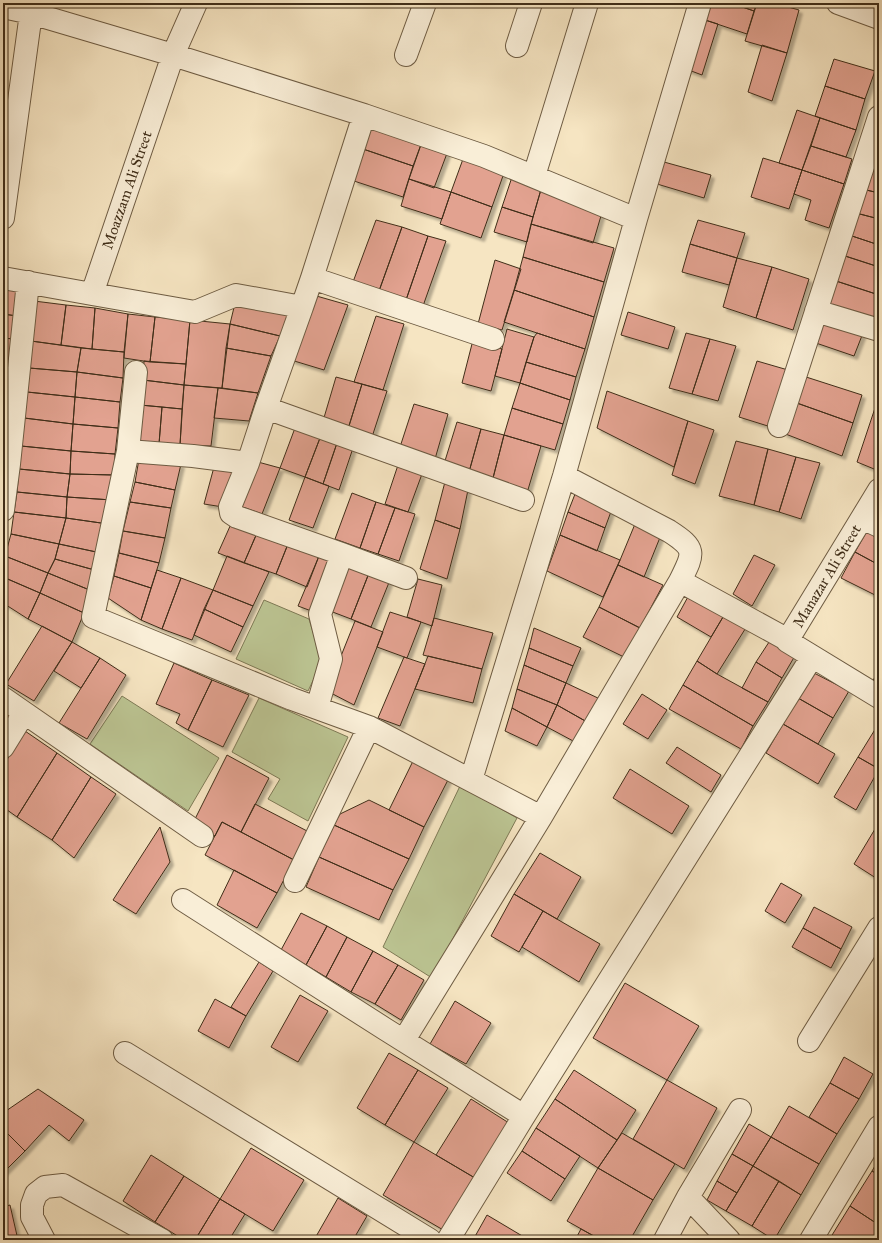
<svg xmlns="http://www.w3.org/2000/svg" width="882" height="1243" viewBox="0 0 882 1243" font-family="'IM FELL Great Primer',serif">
<defs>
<filter id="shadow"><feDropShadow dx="3.5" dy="3.5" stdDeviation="1" flood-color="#0004"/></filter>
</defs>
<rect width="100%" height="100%" fill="#f6e5c2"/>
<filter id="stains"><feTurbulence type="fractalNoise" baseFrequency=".005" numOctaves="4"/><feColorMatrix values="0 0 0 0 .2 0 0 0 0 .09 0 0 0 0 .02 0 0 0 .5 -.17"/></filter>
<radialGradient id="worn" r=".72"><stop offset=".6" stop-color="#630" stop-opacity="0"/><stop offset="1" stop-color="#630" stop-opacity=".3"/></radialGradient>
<!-- green -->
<path fill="#bcc593" stroke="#7e7a56" d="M264,600L309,619L322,662L308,691L236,659Z
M122,696L219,758L188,811L90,744Z
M259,698L348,737L308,821L268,799L280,779L232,752Z
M460,786L517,818L432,978L383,947Z"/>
<!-- building -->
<path fill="#e2a290" stroke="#402e19" filter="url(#shadow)" d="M707,3H731L754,11L747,34L702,19Z
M731,3H757L754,11Z
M757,3H774L799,10L787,53L745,41Z
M702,19L718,24L702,75L686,69Z
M762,45L787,53L772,101L748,92Z
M834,59L875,71L865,99L825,86Z
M825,86L865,99L856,130L815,116Z
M797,110L820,118L802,170L779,163Z
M820,118L856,130L846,157L811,146Z
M373,122L423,139L413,166L363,149Z
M423,139L449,148L434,188L409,179Z
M879,140V193L862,189Z
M811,146L852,159L844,184L802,170Z
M363,149L413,166L403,197L354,181Z
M763,158L802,170L789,209L751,197Z
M463,159L504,173L492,207L451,192Z
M664,162L711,175L704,198L657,184Z
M802,170L844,184L829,228L805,220L811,200L794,194Z
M512,177L542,186L533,217L502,207Z
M409,179L451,192L442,219L401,206Z
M542,186L603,209L593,243L531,224Z
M862,189L879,193V219L856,213Z
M451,192L492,207L481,238L440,224Z
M502,207L533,217L527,242L494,232Z
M856,213L879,219V245L849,235Z
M376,220L402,227L379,291L353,282Z
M698,220L745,233L737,258L690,244Z
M531,224L614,248L604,282L523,257Z
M402,227L428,236L406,300L379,291Z
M849,235L879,245V267L842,255Z
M428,236L446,241L423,306L406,300Z
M690,244L737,258L729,285L682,272Z
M842,255L879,267V295L833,280Z
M523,257L604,282L594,317L514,290Z
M737,258L772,267L756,318L723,307Z
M495,260L521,269L502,330L478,324Z
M772,267L809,279L793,330L756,318Z
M833,280L879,295V324L825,307Z
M3,287L21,289L17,316L3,314Z
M514,290L594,317L585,349L504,322Z
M313,295L348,305L324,370L291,360Z
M236,299L291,311L280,336L230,324Z
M34,301L66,305L61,345L31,341Z
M66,305L95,308L92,349L61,345Z
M95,308L128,314L124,352L92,349Z
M628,312L675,327L668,349L621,335Z
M3,314L17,316L14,339L3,338Z
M128,314L155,317L150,362L124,358Z
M376,316L404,324L383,390L354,382Z
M155,317L190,320L186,364L150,362Z
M820,318L863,333L854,356L813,342Z
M190,320L230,324L222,388L184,385Z
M230,324L280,336L271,356L226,348Z
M507,329L534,337L520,383L495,376Z
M537,333L585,349L576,377L526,362L534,337Z
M686,333L710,339L692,394L669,388Z
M3,338L14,339L12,362L3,361Z
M710,339L736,346L718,401L692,394Z
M473,340L502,349L491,391L462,383Z
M31,341L81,348L77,372L29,368Z
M81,348L124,352L123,378L77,372Z
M226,348L271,356L258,393L222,388Z
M3,361L12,362L9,388H3Z
M144,361L186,364L184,385L143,380Z
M757,361L788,370L771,427L739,417Z
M526,362L576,377L570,400L520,383Z
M29,368L77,372L75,397L27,392Z
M77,372L123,378L120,402L75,397Z
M803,376L862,395L853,423L794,402Z
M336,377L362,384L348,429L323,421Z
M143,380L184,385L182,409L140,405Z
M520,383L570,400L563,424L512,408Z
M362,384L387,391L372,437L348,429Z
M184,385L218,388L211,446L180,445Z
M3,388H9L3,435Z
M218,388L258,393L249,421L214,418Z
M607,391L688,421L674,467L597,428Z
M27,392L75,397L73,424L24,418Z
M879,396V471L857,462Z
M75,397L120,402L118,428L73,424Z
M794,402L853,423L842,456L783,433Z
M414,404L448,414L435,459L400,447Z
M140,405L162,407L159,444L137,443Z
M162,407L182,409L180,445L159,444Z
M512,408L563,424L555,450L504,435Z
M24,418L73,424L71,451L21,446Z
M688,421L714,430L695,484L672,475Z
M457,422L481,429L469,472L444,464Z
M73,424L118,428L115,454L71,451Z
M295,428L320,438L305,477L280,468Z
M481,429L504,435L492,482L469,472Z
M504,435L541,446L527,493L492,482Z
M320,438L337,443L323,484L305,477Z
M736,441L768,449L754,505L719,496Z
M337,443L353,448L339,490L323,484Z
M21,446L71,451L70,474L19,469Z
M768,449L796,457L779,512L754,505Z
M71,451L115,454L114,475L70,474Z
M796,457L820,463L801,519L779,512Z
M139,459L181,464L175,490L135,482Z
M258,462L280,468L262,514L240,506Z
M398,465L422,474L408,512L385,504Z
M214,467L234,471L223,507L204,504Z
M19,469L70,474L67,497L17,492Z
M70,474L114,475L112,500L67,497Z
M305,477L329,486L313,528L289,520Z
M446,478L469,485L460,529L435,520Z
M135,482L175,490L171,508L130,502Z
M577,489L613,506L605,528L568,512Z
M17,492L67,497L66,518L14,512Z
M352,493L376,502L360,548L335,539Z
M67,497L112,500L108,524L66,518Z
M130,502L171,508L165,538L123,531Z
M376,502L395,508L378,554L360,548Z
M395,508L415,514L399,561L378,554Z
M14,512L66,518L59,544L11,534Z
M568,512L605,528L597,551L560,535Z
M66,518L108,524L101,553L59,544Z
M435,520L460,529L447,579L420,569Z
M231,524L257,533L244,563L218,553Z
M635,524L661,535L644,577L618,565Z
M123,531L165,538L159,563L119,553Z
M867,531L879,537V565L855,552Z
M257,533L288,544L276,574L244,563Z
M11,534L59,544L55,559L48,573L5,556Z
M560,535L620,560L603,597L547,571Z
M59,544L101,553L98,571L55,559Z
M288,544L319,556L307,587L276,574Z
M855,552L879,565V592L877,596L841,578Z
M119,553L159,563L151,588L114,576Z
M754,555L775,565L752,606L733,594Z
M5,556L48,573L40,593L3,577V564Z
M227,556L269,572L253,606L213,590Z
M319,556L335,562L314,612L298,606Z
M55,559L98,571L92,591L48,573Z
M618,565L663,585L640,628L599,607Z
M348,566L369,573L351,619L330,611Z
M157,570L181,578L162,629L141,620Z
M48,573L92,591L84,613L40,593Z
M369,573L390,580L371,627L351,619Z
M114,576L151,588L141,620L108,598Z
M3,577L40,593L28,619L3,603Z
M181,578L213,590L192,640L162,629Z
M418,579L442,585L432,626L407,617Z
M213,590L253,606L243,627L204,609Z
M40,593L84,613L72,642L28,619Z
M690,593L726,612L711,637L677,617Z
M599,607L640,628L624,657L583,637Z
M204,609L243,627L231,652L194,635Z
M390,612L421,622L407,658L377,647Z
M726,612L747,626L717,674L697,661Z
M434,618L493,633L482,669L423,655Z
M355,621L383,632L354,705L327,691Z
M42,626L72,642L34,701L6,684Z
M534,628L581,648L573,666L529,648Z
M771,639L796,654L782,678L756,662Z
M72,642L100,658L81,688L54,671Z
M529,648L573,666L566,683L524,665Z
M428,656L482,669L473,703L415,689Z
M404,657L425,664L400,726L378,718Z
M100,658L126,675L87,739L59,723Z
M697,661L717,674L768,702L753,726L683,685Z
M756,662L782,678L768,702L742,688Z
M174,663L212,680L188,730L176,723L180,714L156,704Z
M524,665L566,683L557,705L517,689Z
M879,670V688L871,684Z
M814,673L849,691L833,718L798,698Z
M212,680L249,695L223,747L188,730Z
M566,683L600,699L587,722L557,705Z
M683,685L753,726L741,749L669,709Z
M517,689L557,705L547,727L512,708Z
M642,694L667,710L648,739L623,724Z
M798,698L833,718L818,744L783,724Z
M557,705L587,722L575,742L547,727Z
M512,708L547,727L537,746L505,731Z
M3,712L11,717L3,731Z
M879,723V769L858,757Z
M783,724L835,754L818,784L766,753Z
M25,731L57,753L17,817L3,807V766Z
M677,747L721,775L711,792L666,763Z
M57,753L91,777L52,840L17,817Z
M227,755L269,778L241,832L222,822L215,836L193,823Z
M858,757L879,769L856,810L834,797Z
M414,759L450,776L424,827L389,810Z
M630,769L689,806L672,834L613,798Z
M91,777L116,794L74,858L52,840Z
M369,800L424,827L409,859L334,825L340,814Z
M255,804L309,832L294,860L241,832Z
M222,822L294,860L277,893L205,855Z
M878,824L879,825V880L854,864Z
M334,825L409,859L393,890L319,857Z
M160,827L170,862L136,914L113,900Z
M540,853L581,877L557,919L514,894Z
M319,857L393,890L379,920L306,887Z
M234,870L277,893L257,928L217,905Z
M781,883L802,895L785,923L765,911Z
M514,894L543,911L519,952L491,936Z
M814,907L852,927L841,949L803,928Z
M543,911L600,944L579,982L522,947Z
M301,913L327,926L306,965L281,950Z
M327,926L347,937L326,977L306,965Z
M803,928L841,949L831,968L792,947Z
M347,937L373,951L351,992L326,977Z
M373,951L398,965L375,1004L351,992Z
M259,962L273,971L246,1016L231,1007Z
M398,965L424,980L401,1020L375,1004Z
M625,983L699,1026L667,1080L593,1038Z
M300,995L328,1011L298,1062L271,1047Z
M215,999L246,1016L229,1048L198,1031Z
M455,1001L491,1023L466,1064L430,1044Z
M389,1053L418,1070L385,1125L357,1108Z
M844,1057L873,1074L859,1099L830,1083Z
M418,1070L448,1088L414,1142L385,1125Z
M574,1070L636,1110L617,1140L555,1099Z
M667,1080L717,1108L684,1169L633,1139Z
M830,1083L859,1099L837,1134L809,1117Z
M38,1089L84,1120L69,1141L49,1125L25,1151L3,1129V1113Z
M471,1099L509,1123L475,1178L436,1155Z
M555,1099L617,1140L598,1168L536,1128Z
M789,1106L837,1134L819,1164L771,1137Z
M749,1124L771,1137L753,1166L732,1154Z
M536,1128L580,1156L565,1179L522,1151Z
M3,1129L25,1151L3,1173Z
M622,1133L675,1164L653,1200L598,1168Z
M771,1137L819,1164L801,1195L753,1166Z
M414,1142L475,1178L445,1231L383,1195Z
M251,1148L304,1180L273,1231L220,1199Z
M522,1151L565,1179L551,1201L507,1173Z
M732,1154L753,1166L737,1193L717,1181Z
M151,1155L184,1176L155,1222L123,1201Z
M879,1159V1175L872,1171Z
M753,1166L779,1181L752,1226L726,1211Z
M598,1168L653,1200L630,1240H601L567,1221Z
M872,1171L879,1175V1225L850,1206Z
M184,1176L220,1199L195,1240H184L155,1222Z
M717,1181L737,1193L726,1211L707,1200Z
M779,1181L801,1195L774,1240L752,1226Z
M338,1198L367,1216L353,1240H314Z
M220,1199L245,1214L229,1240H195Z
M10,1205L18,1240H3V1207Z
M850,1206L879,1225V1240H829Z
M487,1215L529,1240H473Z
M581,1229L601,1240H575Z"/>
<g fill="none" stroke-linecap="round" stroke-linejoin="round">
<defs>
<path id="minor" d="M838,3L879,18
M3,7L31,13L173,55L364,115L484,156L636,219
M517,46L531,3
M406,55L425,3
M534,176L587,3
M3,218L31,13
M3,278L92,294L173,55L196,3
M312,278L493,339
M92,294L195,312L236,295L302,307L266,408L248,463L193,456L128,451
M302,307L312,278L364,115
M816,311L879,330
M136,372L128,451L93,617L292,699L369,727L541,817
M266,408L523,500
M779,426L879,117
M248,463L230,507L231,513L237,517L342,554L406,578
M564,476L669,531C697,549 694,553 680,581
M879,490L787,641L879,697
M3,510L9,464L28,282
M862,518L879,526
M3,698L202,836
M317,708L331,659L320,614L342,554
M3,747L24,713
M471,780L564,476L636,219L700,3
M295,881L369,727
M183,900L385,1029L524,1116
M404,1040L541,817L680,581L788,640
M809,1041L879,928
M125,1053L430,1240
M688,1197L729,1240
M44,1240L32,1217V1205L36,1194L45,1187L63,1185L162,1240
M448,1240L524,1116L812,657
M665,1240L688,1197L740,1110
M811,1240L879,1127"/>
</defs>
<!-- minor casing -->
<use href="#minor" stroke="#6e5c43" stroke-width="24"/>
<!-- minor -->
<use href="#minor" stroke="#f9eed7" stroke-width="22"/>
</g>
<g text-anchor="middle" stroke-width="4" stroke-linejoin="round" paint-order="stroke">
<!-- street labels -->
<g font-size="15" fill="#402e19" stroke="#f9eed7">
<text transform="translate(127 190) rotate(-71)" y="5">Moazzam Ali Street</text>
<text transform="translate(827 576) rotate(-59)" y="5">Manazar Ali Street</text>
</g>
</g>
<!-- margin -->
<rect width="882" height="1243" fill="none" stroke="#f6e5c2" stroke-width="16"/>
<rect x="4" y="4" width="874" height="1235" fill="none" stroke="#402e19" stroke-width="2"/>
<rect x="8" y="8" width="866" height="1227" fill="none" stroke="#402e19"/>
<rect width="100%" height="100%" filter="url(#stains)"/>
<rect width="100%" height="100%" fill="url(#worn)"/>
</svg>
